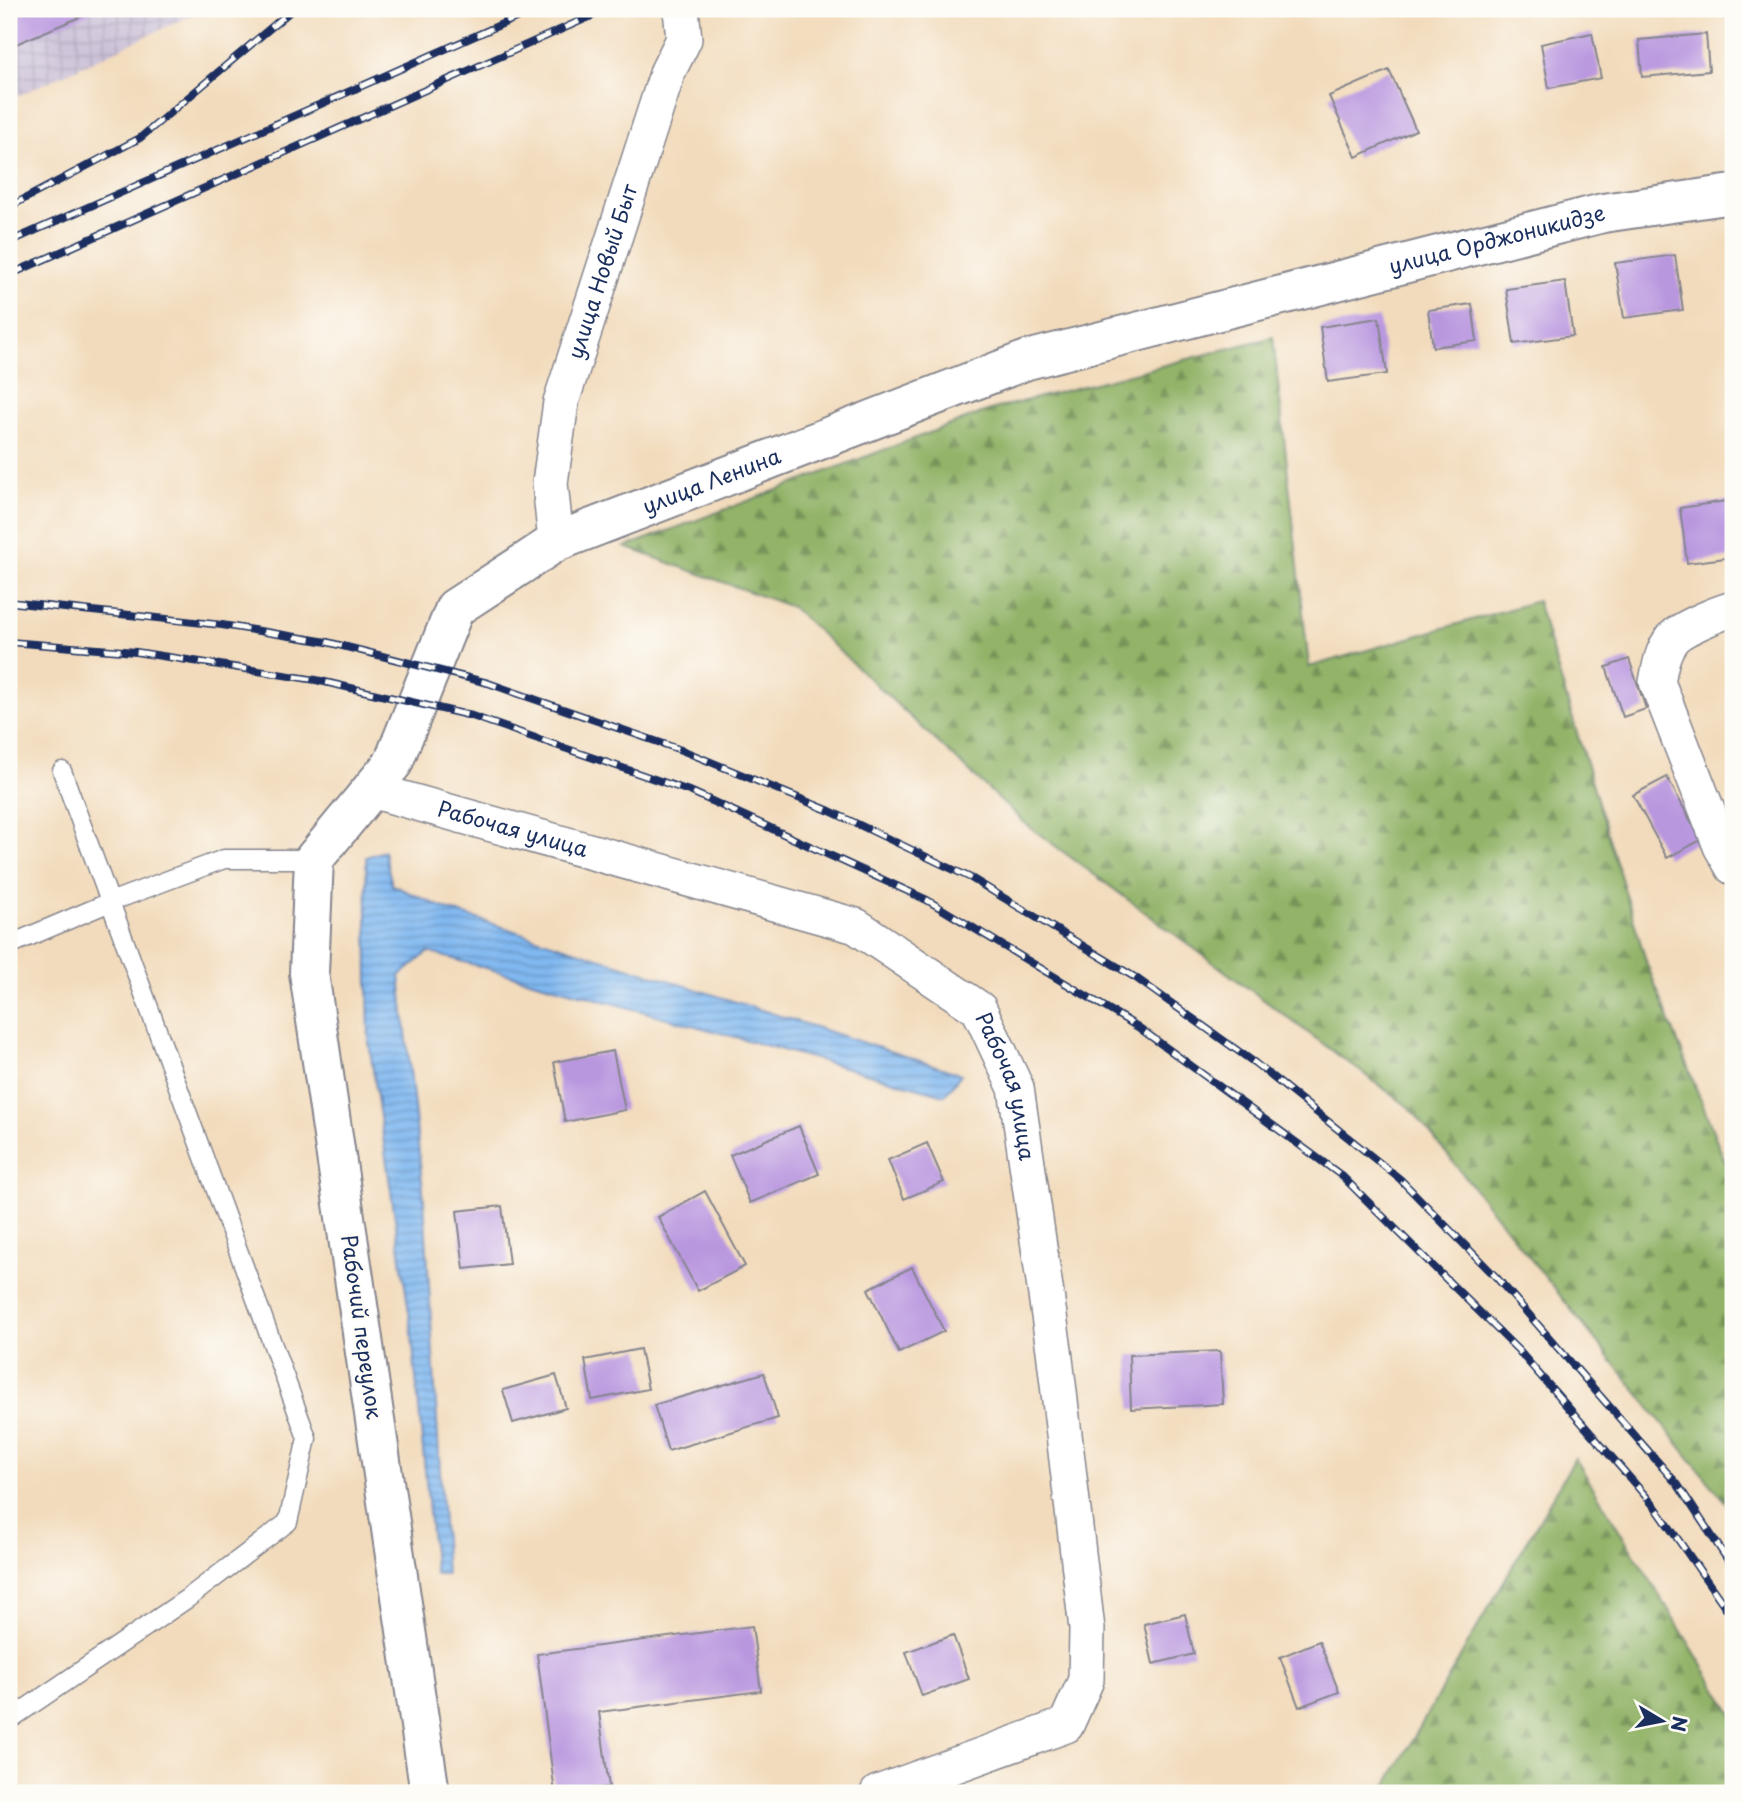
<svg xmlns="http://www.w3.org/2000/svg" width="1742" height="1802" viewBox="0 0 1742 1802" font-family="'Playpen Sans',sans-serif">
<defs>
<pattern id="industrial-grid" width="8" height="8" patternUnits="userSpaceOnUse" patternTransform="scale(1.75)"><rect width="8" height="8" fill="#cabfd7"/><path d="M0 4h8M4 0v8" fill="none" stroke="#ada4bb"/></pattern>
<pattern id="forest-firs" width="22" height="20" patternUnits="userSpaceOnUse" patternTransform="scale(1.75)"><rect width="22" height="20" fill="#92b367"/><path d="M5 1l3.5 6h-7zM16 11l3.5 6h-7z" fill="#769258"/></pattern>
<pattern id="water-rules" width="6" height="5" patternUnits="userSpaceOnUse" patternTransform="scale(1.75)"><rect width="6" height="5" fill="#80b8f0"/><path d="M0 2.5h6" fill="none" stroke="#6896c6"/></pattern>
</defs>
<rect width="100%" height="100%" fill="#fdfcf7"/>
<filter id="ink" filterUnits="userSpaceOnUse"><feTurbulence type="fractalNoise" baseFrequency=".0143" numOctaves="2"/><feDisplacementMap in="SourceGraphic" scale="14" xChannelSelector="R" yChannelSelector="G"/><feConvolveMatrix kernelMatrix="1 2 1 2 8 2 1 2 1" color-interpolation-filters="sRGB"/></filter>
<filter id="wash" filterUnits="userSpaceOnUse"><feTurbulence type="fractalNoise" baseFrequency=".00686" numOctaves="4" result="noise"/><feDisplacementMap in="SourceGraphic" scale="28" xChannelSelector="R" yChannelSelector="G"/><feGaussianBlur stdDeviation="1.57" result="paint"/><feColorMatrix in="noise" values="0 0 0 0 0 0 0 0 0 0 0 0 0 0 0 0 0 1.4 0 .05"/><feComposite in="paint" operator="in"/></filter>
<g filter="url(#wash)">
<rect width="100%" height="100%" fill="#f2dbbc"/>
<!-- industrial -->
<path fill="url(#industrial-grid)" d="M9,9H205L9,100Z"/>
<!-- forest -->
<path fill="url(#forest-firs)" stroke="#567162" stroke-width="2" d="M1273,337L1309,667L1537,601L1647,964L1728,1169L1733,1178V1512L1410,1108L1027,825L792,607L625,547L990,410Z
M1575,1458L1733,1715V1793H1382Z"/>
<!-- water -->
<path fill="url(#water-rules)" stroke="#4e74a7" stroke-width="2" d="M384,851L392,885L446,909L961,1074L945,1095L428,952L400,976L424,1200L446,1574H435L411,1326L369,1043L366,857Z"/>
<g id="blocks">
<!-- building -->
<path fill="#b997df" d="M9,9H99L9,47Z
M1592,33L1601,78L1549,88L1541,44Z
M1706,34L1709,71L1642,77L1639,40Z
M1389,70L1416,130L1356,157L1329,96Z
M1675,255L1683,310L1624,318L1615,263Z
M1565,281L1573,336L1514,344L1506,289Z
M1472,304L1477,341L1433,347L1428,310Z
M1379,318L1387,374L1328,382L1320,327Z
M1733,500V557L1687,563L1680,508Z
M1629,659L1646,709L1623,717L1606,667Z
M1667,777L1701,840L1667,858L1633,795Z
M613,1051L625,1110L565,1122L554,1062Z
M799,1126L819,1174L750,1203L730,1155Z
M927,1143L944,1182L904,1199L888,1160Z
M705,1191L745,1266L698,1291L658,1217Z
M502,1206L509,1264L464,1269L457,1211Z
M912,1267L944,1331L899,1353L868,1289Z
M640,1349L648,1389L592,1400L585,1360Z
M1220,1351L1223,1404L1131,1409L1129,1355Z
M764,1373L778,1418L668,1451L654,1405Z
M556,1375L566,1408L513,1423L503,1390Z
M1185,1614L1194,1654L1153,1664L1144,1624Z
M752,1626L761,1691L599,1712L609,1787L555,1793L537,1654Z
M953,1635L969,1679L922,1696L906,1652Z
M1319,1641L1339,1692L1299,1707L1280,1657Z"/>
</g>
</g>
<g filter="url(#ink)">
<use href="#blocks" fill-opacity="0" stroke="#86858d" stroke-width="2"/>
<g fill="none" stroke-linecap="round" stroke-linejoin="round">
<defs>
<path id="service" d="M9,945L110,902L224,859H314
M9,1720L188,1598L288,1522L307,1438L62,771"/>
<g id="minor">
<path id="s1" d="M556,542L550,483L561,402L668,71L684,39L681,9"/>
<path d="M1733,609C1719,613 1681,628 1672,639C1662,651 1660,667 1657,682L1721,846L1733,867"/>
<path id="s2" d="M371,790L856,926L979,1009L1016,1088L1054,1350L1087,1629L1086,1680L1066,1725L878,1793"/>
</g>
<g id="tertiary">
<path id="s3" d="M430,1793L309,973L314,859L393,763L455,608L556,542L1027,360L1603,213L1733,194"/>
</g>
</defs>
<!-- service casing -->
<use href="#service" stroke="#86858d" stroke-width="21"/>
<!-- minor casing -->
<use href="#minor" stroke="#86858d" stroke-width="38"/>
<!-- tertiary casing -->
<use href="#tertiary" stroke="#86858d" stroke-width="42"/>
<!-- service -->
<use href="#service" stroke="#fff" stroke-width="18"/>
<!-- minor -->
<use href="#minor" stroke="#fff" stroke-width="35"/>
<!-- tertiary -->
<use href="#tertiary" stroke="#fff" stroke-width="38"/>
<defs>
<path id="rail" d="M9,207L140,138L293,9
M9,242L536,9
M9,275L607,9
M9,602L222,625L327,642L488,683L684,751L830,811L971,878L1136,978L1255,1063L1400,1179L1496,1277L1678,1485L1733,1568
M9,642L136,652L316,680L472,716L692,792L927,900L1138,1027L1342,1176L1518,1350L1656,1508L1733,1618"/>
</defs>
<!-- rail casing -->
<use href="#rail" stroke="#1b2f5e" stroke-width="8"/>
<!-- rail -->
<use href="#rail" stroke="#fdfcf7" stroke-width="5" stroke-dasharray="16" stroke-linecap="butt"/>
</g>
</g>
<g text-anchor="middle" stroke-width="5" stroke-linejoin="round" paint-order="stroke">
<!-- street labels -->
<g font-size="21" fill="#1b2f5e" stroke="#fdfcf7">
<text dy="7" stroke="none"><textPath href="#s3" startOffset="2345">улица Орджоникидзе</textPath></text>
<text dy="7" stroke="none"><textPath href="#s1" startOffset="278">улица Новый Быт</textPath></text>
<text dy="7" stroke="none"><textPath href="#s3" startOffset="1522">улица Ленина</textPath></text>
<text dy="7" stroke="none"><textPath href="#s2" startOffset="147">Рабочая улица</textPath></text>
<text dy="7" stroke="none"><textPath href="#s2" startOffset="735">Рабочая улица</textPath></text>
<text transform="translate(361 1327) rotate(82)" y="7">Рабочий переулок</text>
</g>
</g>
<!-- margin -->
<rect width="1742" height="1802" fill="none" stroke="#fdfcf7" stroke-width="35"/>
<!-- north arrow -->
<g transform="translate(1662 1721) rotate(100)" stroke="#fdfcf7" stroke-width="5" paint-order="stroke">
<path d="M0-5L12 26L0 18L-12 26Z" fill="#1b2f5e"/>
<text y="-10" font-size="19" font-weight="bold" text-anchor="middle" fill="#1b2f5e">N</text>
</g>
</svg>
